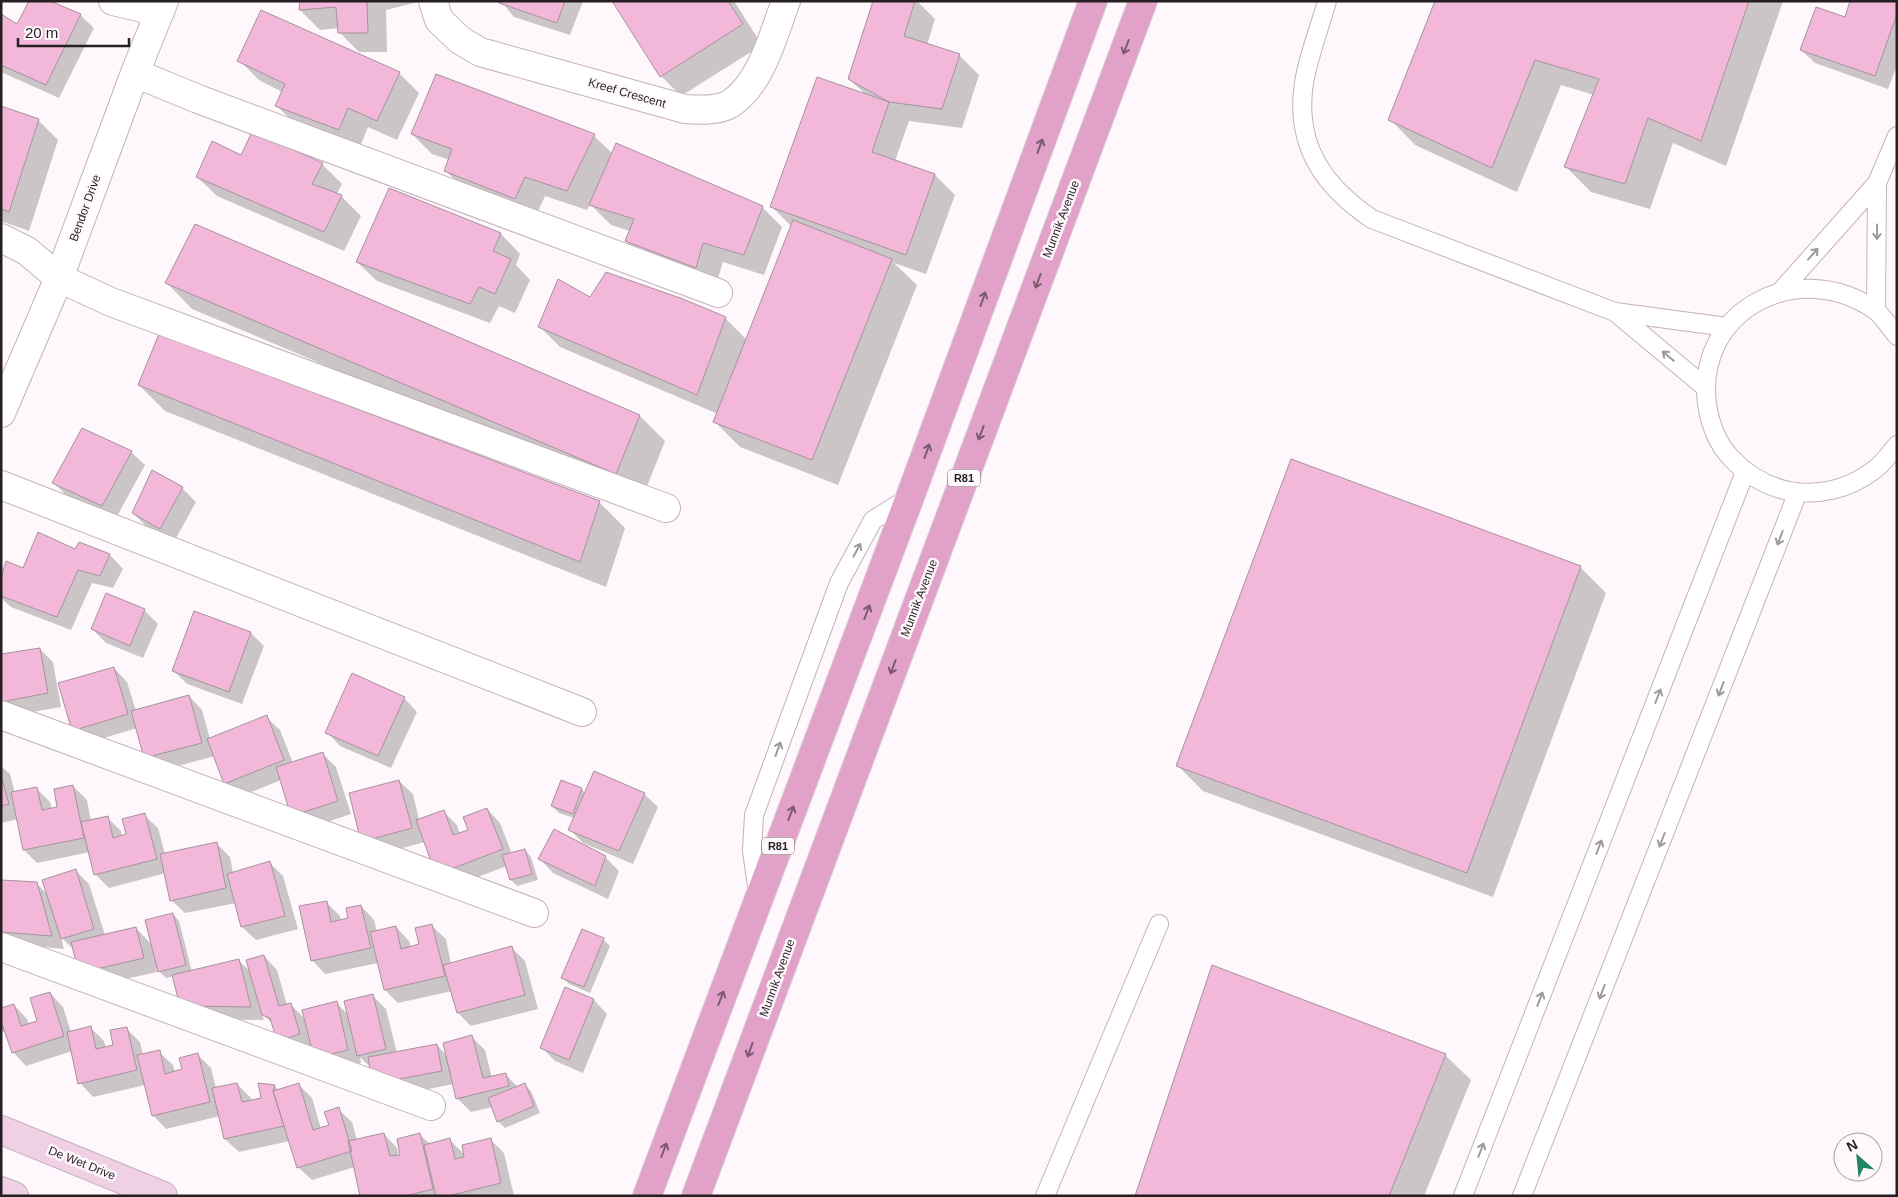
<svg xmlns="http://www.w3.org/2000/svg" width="1898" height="1197" viewBox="0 0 1898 1197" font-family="Arial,sans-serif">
<rect width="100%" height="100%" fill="#fef7fb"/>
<!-- shadow -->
<path fill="#0003" d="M301,1H422L386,10L387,52H359L339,32V28L320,30L300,10Z
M501,1H583L570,35L514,17Z
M613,1H734L762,45L681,96L661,76Z
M874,1H917L935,19L927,45L959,55L979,75L962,128L909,121L895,161L935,175L955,195L926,274L894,263L917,285L838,485L740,447L715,422L718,414L560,347L540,327L591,299L682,300L725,318L747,340L792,227L772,207L865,94L849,79Z
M1437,1H1783L1726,166L1673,143L1650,209L1591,192L1565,166L1594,95L1561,85L1517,192L1415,145L1390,119Z
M1897,1V65L1888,89L1815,63L1801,50Z
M1,15L18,26L80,15L94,28L59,98L1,72Z
M239,60L399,73L419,93L397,140L368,127L359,149L296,125L277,106L282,92L259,80Z
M1,107L38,120L58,140L29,231L1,221Z
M412,134L594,136L613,154L762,207L782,227L764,275L723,262L715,288L646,261L626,241L630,231L611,225L590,204L587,210L545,196L535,218L466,191L446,171L450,160L432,154Z
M242,157L322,164L342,184L336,195L341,196L361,216L344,251L217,196L197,177Z
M501,234L520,254L516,265L530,280L515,313L499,306L490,323L377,281L357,262Z
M167,283L640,416L665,441L642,499L192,309Z
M160,336L600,503L625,528L606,587L165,411L139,385Z
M131,452L145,465L116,518L67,496L54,483Z
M182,488L196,502L174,542L147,527L133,513Z
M80,543L110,555L123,569L113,588L92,583L71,630L11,607L1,598V582L23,569L75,551Z
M1580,567L1606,593L1493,897L1203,791L1177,765Z
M144,610L158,624L143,658L106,643L92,629Z
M251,633L264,646L242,704L187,684L173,670Z
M40,649L53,662L61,707L10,716L1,708V655Z
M114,668L127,682L136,711L189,696L202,710L210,739L266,717L280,730L293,763L322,753L336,767L351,814L306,829L281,780L239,797L225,783L215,756L159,771L145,758L137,728L87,743L73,730Z
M404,698L417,712L391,768L340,746L327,732Z
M1,766L10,774L15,793L37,789L50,802L52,809L59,808L73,786L87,800L91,821L107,817L121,831L122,837L127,835L144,815L158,828L165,854L216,843L230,857L233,873L270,863L283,876L298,929L256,940L242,927L236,903L185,913L171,900L166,873L109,888L95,874L90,852L37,863L24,850L18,819L1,823Z
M399,781L413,794L419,820L443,811L457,825L460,834L470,831L487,809L500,823L512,854L525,850L531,857L538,880L517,886L511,880L507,866L451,887L425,842L376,855L362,841Z
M582,789L585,793L644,794L658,807L633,864L583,843L569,829L574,818L559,813L552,806Z
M605,857L619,871L608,899L553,873L540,859Z
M76,871L89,884L105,935L136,928L152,945L173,914L179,921L192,972L238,960L251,972L264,956L277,970L287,1005L290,1004L306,1020L337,1003L348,1015L373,996L386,1009L397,1053L437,1045L447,1056L472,1037L485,1050L492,1078L505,1074L518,1087L524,1084L531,1091L540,1113L505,1128L498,1121L493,1107L471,1112L457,1098L454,1084L388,1097L372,1069L360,1057L361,1063L329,1071L291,1054L274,1025L262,1014L264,1020L195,1019L174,976L166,978L156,968L157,972L94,986L75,951L61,937L64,949L1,943V880L36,883L48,895Z
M326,902L340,916L341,921L350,919L361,906L374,920L377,932L396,927L409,941L411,948L421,945L432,926L446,939L451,964L512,948L525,961L538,1009L471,1026L458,1013L452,991L398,1003L385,990L378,963L325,974L312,960Z
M603,939L610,946L590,993L569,984L562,977Z
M566,989L594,1000L607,1014L583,1073L555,1061L542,1048Z
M50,993L63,1007L71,1032L91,1028L104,1041L106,1048L115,1046L126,1028L140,1042L143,1055L159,1052L173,1065L175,1073L184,1070L198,1055L211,1068L216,1088L237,1084L251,1098L252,1102L263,1099L274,1086L279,1090L298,1084L312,1098L321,1129L330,1126L338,1109L352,1122L357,1140L384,1134L397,1148L399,1156L420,1135L430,1144L450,1140L465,1155L490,1139L504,1153L514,1196H362L355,1167L312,1180L298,1167L290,1141L239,1152L225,1139L220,1116L166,1129L153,1115L145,1085L93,1097L80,1083L72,1051L26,1066L13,1052L6,1031L1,1032V1009L14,1005L27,1019L29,1025L39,1022Z
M1445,1055L1471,1080L1424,1196H1137Z"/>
<!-- building -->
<path fill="#f3b8d9" stroke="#a4939c" d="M29,1H50L81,14L46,85L1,65V14L17,24Z
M300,1H367L368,33H338L336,7L299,10Z
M500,1H565L557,23L499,3Z
M612,1H728L743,24L660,77Z
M873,1H915L904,36L960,54L942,109L889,102L848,79Z
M1435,1H1749L1701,141L1648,118L1625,184L1564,167L1599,79L1535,60L1492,168L1388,120Z
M1850,1H1897V14L1875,76L1800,50L1816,7L1845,17Z
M261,10L400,72L377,121L348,108L339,130L275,106L285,84L237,61Z
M436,74L595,134L567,191L525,177L515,199L444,171L452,149L411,134Z
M817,77L889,102L872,152L935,174L906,255L770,207Z
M1,106L39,119L9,212L1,209Z
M252,132L323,163L312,184L342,195L324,232L196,177L212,141L241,155Z
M616,143L763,206L744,255L703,243L696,268L625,241L634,219L589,205Z
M389,188L501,233L493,251L511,259L495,294L479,287L470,304L356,262Z
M793,220L892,259L812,460L713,422Z
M195,224L640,415L616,474L165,283Z
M606,272L683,299L726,317L697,395L538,327L558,279L590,297Z
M159,334L600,501L580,562L138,385Z
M82,428L132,451L102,506L52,483Z
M1291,459L1581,566L1467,873L1176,766Z
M152,470L183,487L160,529L132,513Z
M38,532L75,549L79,542L110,554L100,576L78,570L57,617L1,596V578L6,561L23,568Z
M106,593L145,609L130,646L91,629Z
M194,611L251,632L229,692L172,671Z
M40,648L48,693L1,702V654Z
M114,667L128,714L72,731L58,683Z
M352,673L405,697L378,756L325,733Z
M189,695L202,743L144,758L131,711Z
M267,715L284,760L224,784L207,739Z
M323,752L338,801L291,816L276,767Z
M594,771L645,793L619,851L568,830Z
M1,776L9,804L1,806Z
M399,780L412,828L361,842L349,793Z
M561,780L582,788L573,814L551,806Z
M73,785L84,838L23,850L11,792L37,787L42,810L57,807L54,789Z
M487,808L503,849L436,875L416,820L444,810L453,835L468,830L463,817Z
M145,813L157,859L94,875L81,822L108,816L113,838L126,834L122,819Z
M554,829L606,856L595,886L538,859Z
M217,842L226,888L170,901L160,854Z
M525,849L532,874L510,880L502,855Z
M270,861L285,916L241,927L227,874Z
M76,869L94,929L61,939L42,880Z
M1,880L37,882L52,936L1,932Z
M327,901L331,922L348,918L346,908L361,905L371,948L311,961L299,906Z
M173,913L186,965L158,972L145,920Z
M432,924L445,976L384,990L370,932L396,926L401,949L419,944L415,928Z
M136,927L144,958L79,973L71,942Z
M582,929L604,938L584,987L561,978Z
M512,946L525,995L457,1013L443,965Z
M264,955L279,1006L291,1003L300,1034L277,1041L270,1018L262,1015L246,960Z
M239,959L251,1007L180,1006L172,975Z
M1212,965L1446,1054L1389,1196H1135Z
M565,987L594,999L569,1060L540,1048Z
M50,992L64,1036L12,1053L1,1021V1008L14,1004L21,1026L37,1021L30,998Z
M373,994L386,1049L357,1056L344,1001Z
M337,1001L348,1050L314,1058L302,1010Z
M91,1026L96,1049L113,1045L110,1030L127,1027L137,1070L78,1084L67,1032Z
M472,1035L483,1078L506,1073L509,1086L456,1099L443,1043Z
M437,1044L442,1071L373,1084L368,1057Z
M160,1050L165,1074L182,1069L179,1058L198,1053L210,1102L152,1116L137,1055Z
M237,1083L242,1102L261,1098L258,1083L275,1085L273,1091L284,1126L224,1139L212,1088Z
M299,1083L313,1130L329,1125L324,1112L339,1107L352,1151L297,1168L273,1091Z
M525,1083L534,1106L497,1122L488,1098Z
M384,1133L390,1156L400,1155L397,1139L420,1133L433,1189L405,1196H360L348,1141Z
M450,1138L455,1159L464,1157L462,1145L491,1138L501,1183L448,1196H436L424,1145Z"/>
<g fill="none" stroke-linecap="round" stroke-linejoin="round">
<defs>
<path id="lane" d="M1327,1C1320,27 1305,65 1303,91C1297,149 1326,188 1372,219L1615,312L1727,327
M1781,291L1877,183L1897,136
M1876,311L1877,183
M1615,312L1705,387
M1897,336C1890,328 1883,316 1875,310C1799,257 1695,309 1707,404C1710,424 1717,443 1731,458C1747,475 1765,486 1789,491C1819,496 1849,489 1874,470C1883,464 1890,453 1897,445
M758,893L752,851L754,815L839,583L873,520L910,497
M1045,1196L1159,924
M1463,1196L1745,472
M1522,1196L1798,492"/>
<path id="street" d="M113,1L160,12
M433,1L439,20L460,40L480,52L685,109C699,110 718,111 730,104C762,83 773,35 786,1
M135,73L198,99L718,293
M1,238L27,251L59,278L111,302L666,508
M1,413L59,278L135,73L164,1
M1,485L582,712
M1,715L534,913
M1,947L431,1106"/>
<path id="secondary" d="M1,1130L163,1196
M1,1191L14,1196"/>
<path id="primary" d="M647,1196L910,497L1093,1
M696,1196L1143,1"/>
</defs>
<!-- lane casing -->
<use href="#lane" stroke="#c4b2bc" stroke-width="20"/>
<!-- street casing -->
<use href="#street" stroke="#c4b2bc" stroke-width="30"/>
<!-- secondary casing -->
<use href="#secondary" stroke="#c4b2bc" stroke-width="30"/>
<!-- primary casing -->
<use href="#primary" stroke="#d8d7d7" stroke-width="30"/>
<!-- lane -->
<use href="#lane" stroke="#fff" stroke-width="18"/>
<!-- street -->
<use href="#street" stroke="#fff" stroke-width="28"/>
<!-- secondary -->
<use href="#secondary" stroke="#f0d0e4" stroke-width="28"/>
<!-- primary -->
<use href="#primary" stroke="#e2a1c9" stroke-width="28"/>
</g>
<!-- one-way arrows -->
<defs><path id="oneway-shaft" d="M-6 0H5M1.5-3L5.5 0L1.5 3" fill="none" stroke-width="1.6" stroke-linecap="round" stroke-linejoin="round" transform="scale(1.25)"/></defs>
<g stroke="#7b5a6d">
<use href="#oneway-shaft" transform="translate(1126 47) rotate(111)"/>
<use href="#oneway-shaft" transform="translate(1040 146) rotate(-70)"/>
<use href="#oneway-shaft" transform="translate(1038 281) rotate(111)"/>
<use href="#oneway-shaft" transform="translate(983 299) rotate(-70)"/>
<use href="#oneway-shaft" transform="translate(981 433) rotate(111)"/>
<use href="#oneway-shaft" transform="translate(927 451) rotate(-70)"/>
<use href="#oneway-shaft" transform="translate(867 612) rotate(-69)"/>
<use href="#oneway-shaft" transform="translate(893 667) rotate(111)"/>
<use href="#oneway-shaft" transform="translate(791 813) rotate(-69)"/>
<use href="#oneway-shaft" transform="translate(721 998) rotate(-69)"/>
<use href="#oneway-shaft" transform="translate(750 1050) rotate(110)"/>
<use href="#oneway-shaft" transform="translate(664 1150) rotate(-69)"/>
</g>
<g stroke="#9d9a9c">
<use href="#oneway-shaft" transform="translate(1877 232) rotate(91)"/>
<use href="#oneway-shaft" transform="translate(1813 254) rotate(-48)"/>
<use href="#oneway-shaft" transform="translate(1668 356) rotate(-140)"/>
<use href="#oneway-shaft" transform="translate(1780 538) rotate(111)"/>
<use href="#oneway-shaft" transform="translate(857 550) rotate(-62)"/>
<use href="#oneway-shaft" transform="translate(1721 689) rotate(111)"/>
<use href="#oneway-shaft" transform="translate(1658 696) rotate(-69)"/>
<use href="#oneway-shaft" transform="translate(778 749) rotate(-70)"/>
<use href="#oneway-shaft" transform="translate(1662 840) rotate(111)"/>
<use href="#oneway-shaft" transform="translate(1599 847) rotate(-69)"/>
<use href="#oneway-shaft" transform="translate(1602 992) rotate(111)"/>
<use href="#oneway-shaft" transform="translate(1540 999) rotate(-69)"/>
<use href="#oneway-shaft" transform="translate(1481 1150) rotate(-69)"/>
</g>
<g text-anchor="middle" stroke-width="5" stroke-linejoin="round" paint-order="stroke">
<!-- shield labels -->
<g fill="#fef7fb" stroke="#676063" stroke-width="1">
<rect x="948" y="469.5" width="32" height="17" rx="4"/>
<rect x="762" y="837.5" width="32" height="17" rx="4"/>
</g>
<g font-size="11" font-weight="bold" fill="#261f22">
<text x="964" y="482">R81</text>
<text x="778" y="850">R81</text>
</g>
<!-- street labels -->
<g font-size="12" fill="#261f22" stroke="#fef7fb">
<text transform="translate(627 93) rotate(16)" y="4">Kreef Crescent</text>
<text transform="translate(85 208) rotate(-70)" y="4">Bendor Drive</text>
<text transform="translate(1061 219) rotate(-69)" y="4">Munnik Avenue</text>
<text transform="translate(919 598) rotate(-69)" y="4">Munnik Avenue</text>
<text transform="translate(777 978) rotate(-70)" y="4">Munnik Avenue</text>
<text transform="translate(82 1163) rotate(22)" y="4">De Wet Drive</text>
</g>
</g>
<!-- border -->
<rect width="1898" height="1197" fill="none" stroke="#261f22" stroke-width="5"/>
<!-- north arrow -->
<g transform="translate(1858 1157) rotate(333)"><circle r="24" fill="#fef7fb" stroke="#a8a1a4"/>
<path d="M0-4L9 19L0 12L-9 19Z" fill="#1e8662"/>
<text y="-8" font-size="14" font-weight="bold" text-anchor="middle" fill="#261f22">N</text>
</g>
<!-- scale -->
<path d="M18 38v8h111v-8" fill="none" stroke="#261f22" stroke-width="2.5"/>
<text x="25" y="38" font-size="15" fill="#261f22" stroke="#fef7fb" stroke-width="4" paint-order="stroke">20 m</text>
</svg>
